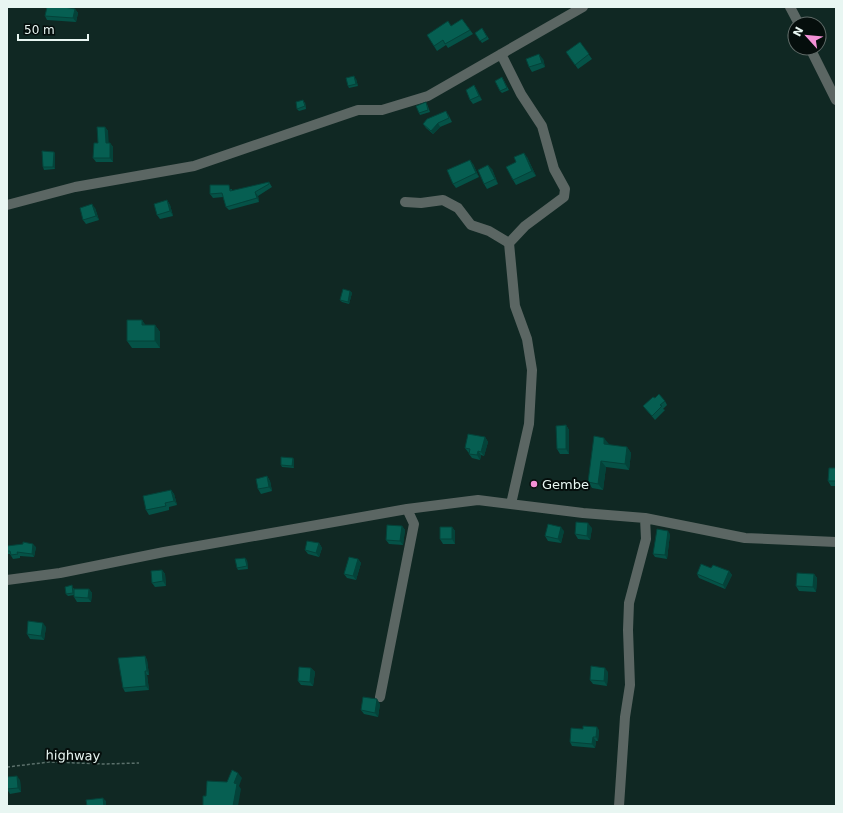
<svg xmlns="http://www.w3.org/2000/svg" width="843" height="813" viewBox="0 0 843 813" font-family="'DejaVu Sans',sans-serif">
<rect width="100%" height="100%" fill="#102823"/>
<g fill="none" stroke-linecap="round" stroke-linejoin="round">
<!-- path -->
<path stroke="#5b706b" stroke-width="1.5" stroke-dasharray="3 2" stroke-linecap="butt" d="M7,767L50,762L105,764L139,763"/>
<!-- street -->
<path stroke="#5b6663" stroke-width="10" d="M790,7L799,24
M810,48L836,100
M501,54L521,94L542,126L554,169L565,189L564,197L525,226L509,243
M405,202L421,203L443,200L458,208L471,225L489,231L509,243L515,306L527,339L532,370L529,424L511,504
M7,205L75,187L194,166L358,110H382L428,96L583,7
M7,580L60,573L164,552L407,509L478,500L583,513L645,518L745,538L836,542
M380,697L414,524L407,509
M619,806L625,717L630,685L628,630L629,603L646,539L645,518"/>
</g>
<!-- wall -->
<path fill="#055247" d="M47,7H68V8L75,9L78,13L76,22L47,20L45,16Z
M462,19L473,34L448,48L446,45L437,51L427,35L451,26Z
M482,28L489,39L482,43L475,33Z
M580,42L592,59L578,69L566,52Z
M543,59L545,67L532,72L529,67Z
M502,77L509,90L502,93L500,91Z
M356,79L358,86L349,88L348,86Z
M474,85L477,90L482,100L473,104L470,100Z
M305,102L306,109L299,111L297,109Z
M427,104L430,112L420,115L419,113Z
M448,114L452,122L440,127L433,134L426,128L423,124Z
M105,127L108,131V143H110L113,147V162H96L93,158L98,143Z
M54,152L55,154V169L44,170L43,167Z
M527,157L536,176L516,185L513,180Z
M473,164L479,177L456,188L453,184Z
M492,169L498,184L487,189L484,184Z
M269,182L272,187L258,196L259,202L229,210L226,207L223,197L213,198L210,194L232,189V191Z
M167,200L170,205L173,216L160,219L157,215Z
M95,208L99,220L86,224L83,220Z
M350,291L352,293L349,304L342,302L340,300Z
M142,320L145,325H155L160,332V348H132L127,341Z
M655,398L665,401L667,405L663,409L665,410L655,420L643,406Z
M566,425L569,430V454H560L557,449Z
M485,437L488,442L484,456L481,455L480,460L472,458L469,454V453L468,452L465,448Z
M609,444V445L627,447L631,453L629,470L606,467L603,490L592,488L588,482Z
M293,458L294,460V468L282,467L281,465Z
M836,468V486H831L828,481Z
M267,476L270,481L272,491L261,494L258,489Z
M171,490L174,494L177,505L169,507V510L149,515L146,510Z
M402,526L405,530L403,545L389,544L386,540Z
M452,527L455,531V544H443L440,539Z
M592,528L590,540L578,539L575,534Z
M564,531L561,543L548,541L545,536Z
M670,534L667,559L655,557L653,554Z
M319,543L322,548L319,557L308,554L305,550Z
M7,546L36,547L34,557L20,556V558L13,559L10,554H7Z
M358,559L361,563L356,580L347,578L344,574Z
M247,560L248,569L238,570L237,568Z
M711,568L729,571L732,575L725,589L699,578L697,574Z
M162,570L165,574L166,586L155,587L152,583Z
M814,574L817,578L816,592L799,591L796,586Z
M74,588V590L89,589L92,593L91,602H77L74,597V595L68,596L66,594Z
M46,627L44,640L30,639L27,634Z
M145,656L147,660L149,675H147L149,690L125,692L123,688Z
M311,668L315,672L313,686L301,685L298,681Z
M608,672L607,686L593,684L590,680Z
M380,704L378,717L364,714L361,710Z
M599,730L598,741H596L595,748L572,746L570,742Z
M20,780L21,792L10,794L7,789Z"/>
<!-- shaded-wall -->
<path fill="#044239" d="M75,9L78,13L76,22L73,18Z
M539,54L543,59L545,67L542,63Z
M354,76L356,79L358,86L356,84Z
M474,85L477,90L482,100L479,96Z
M438,123L440,127L433,134L431,131Z
M105,127L108,131L109,147L106,143Z
M110,143L113,147V162L110,158Z
M54,152L55,154V169L53,167Z
M524,153L527,157L536,176L532,171Z
M470,160L473,164L479,177L476,173Z
M488,165L492,169L498,184L495,179Z
M255,192L258,196L259,202L257,198Z
M167,200L170,205L173,216L170,211Z
M92,204L95,208L99,220L96,216Z
M350,291L352,293L349,304L348,302Z
M142,320L147,327L142,325Z
M155,325L160,332V348L155,341Z
M566,425L569,430V454L566,449Z
M485,437L488,442L484,456L481,452Z
M604,438L609,444L608,450L604,444Z
M627,447L631,453L629,470L625,464Z
M478,451L481,455L480,460L477,455Z
M293,458L294,460V468L292,466Z
M601,461L606,467L603,490L598,484Z
M267,476L270,481L272,491L269,487Z
M171,490L174,494L177,505L174,501Z
M588,523L592,528L590,540L587,536Z
M402,526L405,530L403,545L400,541Z
M452,527L455,531V544L452,539Z
M561,527L564,531L561,543L558,539Z
M668,531L670,534L667,559L665,555Z
M319,543L322,548L319,557L316,553Z
M33,544L36,547L34,557L32,554Z
M245,558L247,560L248,569L247,566Z
M358,559L361,563L356,580L353,576Z
M162,570L165,574L166,586L163,581Z
M729,571L732,575L725,589L723,585Z
M814,574L817,578L816,592L813,587Z
M89,589L92,593L91,602L88,598Z
M43,623L46,627L44,640L41,636Z
M145,656L147,660L149,675L147,671Z
M311,668L315,672L313,686L310,682Z
M605,668L608,672L607,686L604,681Z
M145,671L147,675L149,690L146,686Z
M377,699L380,704L378,717L375,713Z
M597,727L599,730L598,741L596,737Z
M593,737L596,741L595,748L592,744Z
M238,773L242,778L239,786L241,789L238,806H233L234,783Z
M17,776L20,780L21,792L18,788Z
M103,798L106,801V806H104Z"/>
<!-- building -->
<path fill="#065f52" stroke="#044239" d="M47,7H64L75,9L73,18L45,16Z
M462,19L470,30L445,44L443,40L434,46L427,35L448,21L451,26Z
M482,28L487,37L480,41L475,33Z
M580,42L589,54L575,65L566,52Z
M539,54L542,63L529,67L526,59Z
M354,76L356,84L348,86L346,78Z
M502,77L507,88L500,91L495,81Z
M474,85L479,96L470,100L466,90Z
M303,100L305,106L297,109L296,102Z
M426,102L428,110L419,113L416,106Z
M446,111L449,118L438,123L431,131L423,124L427,119Z
M97,127H105L106,143H110V158H93L94,143H98Z
M42,151L54,152L53,167H43Z
M524,153L532,171L513,180L506,167L516,162L514,157Z
M470,160L476,173L453,184L447,170Z
M488,165L495,179L484,184L478,170Z
M269,182V184L255,192L257,198L226,207L222,193L210,194V185H229L230,191Z
M167,200L170,211L157,215L154,204Z
M92,204L96,216L83,220L80,208Z
M343,289L350,291L348,302L340,300Z
M127,320H142V325H155V341H127Z
M659,394L665,401L660,405L662,406L652,416L643,406L653,397L655,398Z
M566,425V449H557L556,426Z
M468,434L485,437L481,452L478,451L477,455L469,454L470,449L465,448Z
M594,436L604,438V444L627,447L625,464L601,461L598,484L588,482Z
M281,457L293,458L292,466L281,465Z
M829,468H836V481H828Z
M267,476L269,487L258,489L256,479Z
M171,490L174,501L165,503L166,506L146,510L143,496Z
M576,522L588,523L587,536L575,534Z
M548,524L561,527L558,539L545,536Z
M387,525L402,526L400,541L386,540Z
M440,527H452V539H440Z
M657,529L668,531L665,555L653,554Z
M307,541L319,543L316,553L305,550Z
M23,542L33,544L32,554L17,552L18,554L11,555L10,551H7V546L23,544Z
M349,557L358,559L353,576L344,574Z
M245,558L247,566L237,568L235,559Z
M701,564L711,568L713,565L729,571L723,585L697,574Z
M162,570L163,581L152,583L151,571Z
M797,573L814,574L813,587L796,586Z
M72,585L73,593L66,594L65,587Z
M74,589H89L88,598L74,597Z
M28,621L43,623L41,636L27,634Z
M145,656L147,671H145L146,686L123,688L118,658Z
M591,666L605,668L604,681L590,680Z
M299,667L311,668L310,682L298,681Z
M363,697L377,699L375,713L361,710Z
M583,726L597,727L596,737H593L592,744L570,742L571,728L583,729Z
M232,770L238,773L234,783L237,784L233,806H203V796H206L207,781L227,782Z
M17,776L18,788L7,789V777Z
M103,798L104,806H87L86,800Z"/>
<!-- markers -->
<circle fill="#f391d6" stroke="#050e0c" stroke-width="1.5" cx="534" cy="484" r="4"/>
<g text-anchor="middle" stroke-width="4" stroke-linejoin="round" paint-order="stroke">
<!-- poi labels -->
<g font-size="13" fill="#e8f6f2" stroke="#050e0c" text-anchor="start">
<text x="542" y="489">Gembe</text>
</g>
<!-- street labels -->
<g font-size="13" fill="#e8f6f2" stroke="#050e0c">
<text transform="translate(73 755) rotate(1)" y="5">highway</text>
</g>
</g>
<!-- border -->
<rect width="843" height="813" fill="none" stroke="#e8f6f2" stroke-width="16"/>
<!-- north arrow -->
<g transform="translate(807 36) rotate(297)"><circle r="19" fill="#050e0c" stroke="#606b68"/>
<path d="M0-3L7 15L0 10L-7 15Z" fill="#f391d6"/>
<text y="-6" font-size="11" font-weight="bold" text-anchor="middle" fill="#e8f6f2">N</text>
</g>
<!-- scale -->
<path d="M18 34v6h70v-6" fill="none" stroke="#e8f6f2" stroke-width="2"/>
<text x="24" y="34" font-size="12" fill="#e8f6f2" stroke="#050e0c" stroke-width="3" paint-order="stroke">50 m</text>
</svg>
